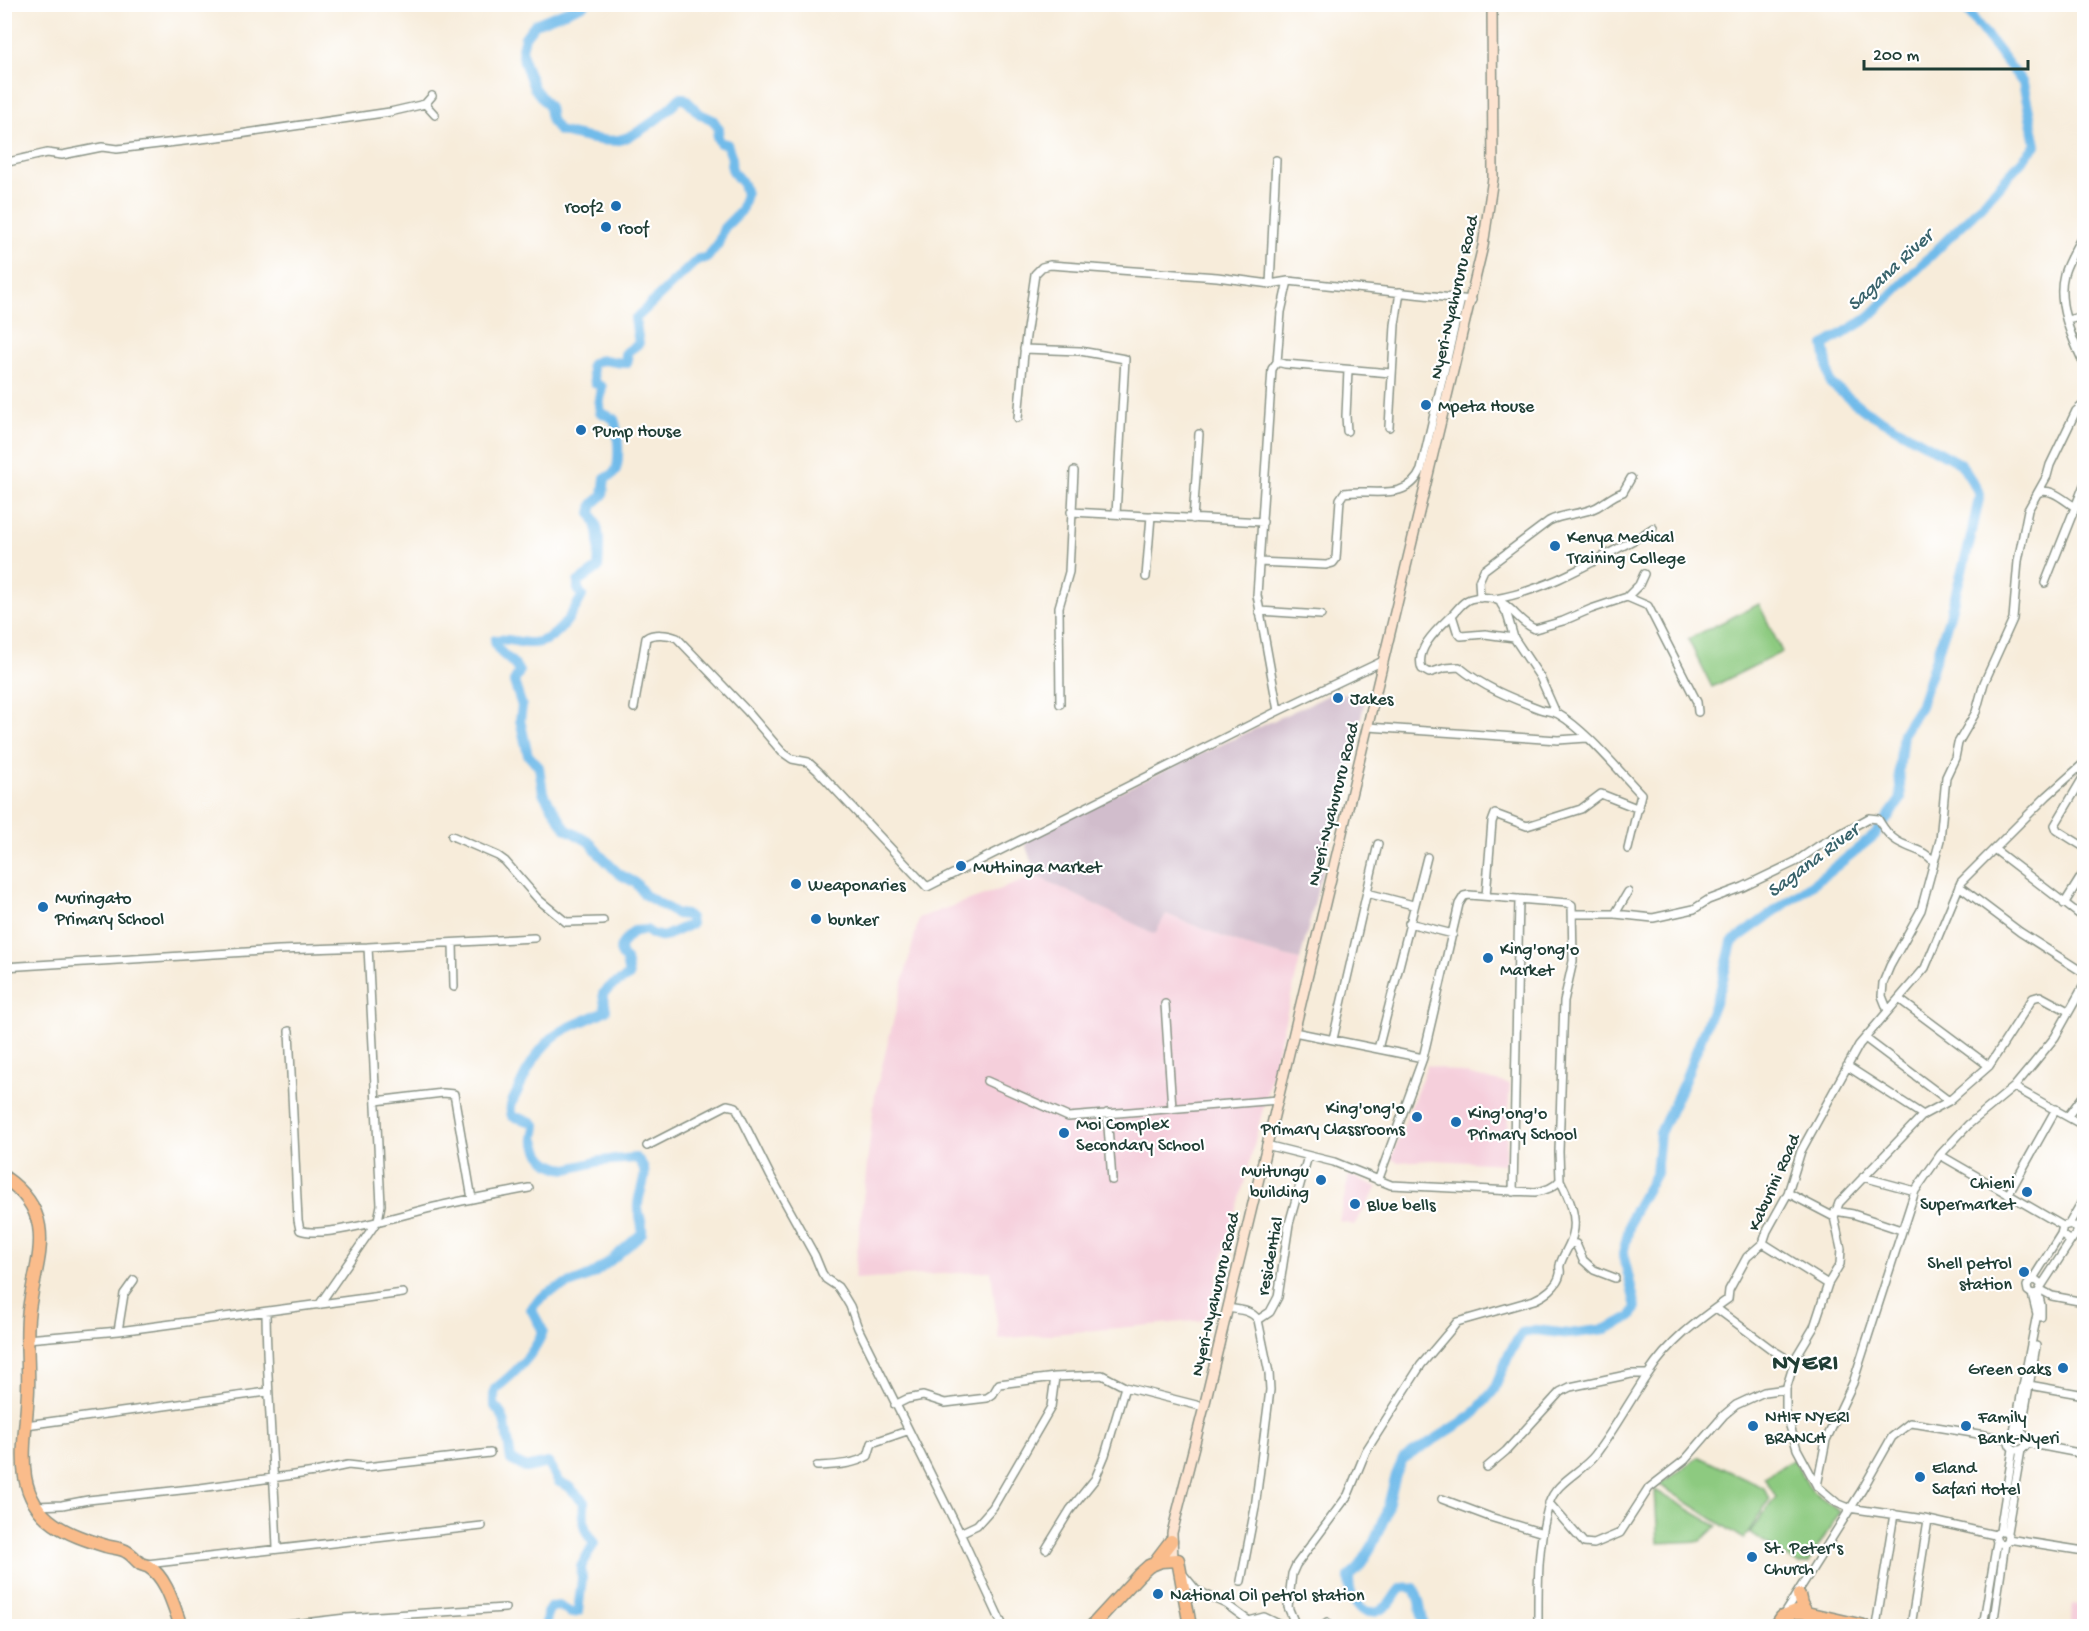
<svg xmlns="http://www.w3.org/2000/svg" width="2089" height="1631" viewBox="0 0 2089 1631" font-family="'Gochi Hand',sans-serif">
<rect width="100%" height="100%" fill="#fff"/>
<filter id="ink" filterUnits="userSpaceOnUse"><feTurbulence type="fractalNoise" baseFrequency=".0167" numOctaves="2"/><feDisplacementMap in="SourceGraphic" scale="12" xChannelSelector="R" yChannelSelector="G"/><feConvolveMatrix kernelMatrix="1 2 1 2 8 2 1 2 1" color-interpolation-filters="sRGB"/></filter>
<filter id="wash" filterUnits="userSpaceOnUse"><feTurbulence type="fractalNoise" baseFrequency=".008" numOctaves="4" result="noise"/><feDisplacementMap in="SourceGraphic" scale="24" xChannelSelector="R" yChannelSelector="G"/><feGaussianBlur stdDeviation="1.35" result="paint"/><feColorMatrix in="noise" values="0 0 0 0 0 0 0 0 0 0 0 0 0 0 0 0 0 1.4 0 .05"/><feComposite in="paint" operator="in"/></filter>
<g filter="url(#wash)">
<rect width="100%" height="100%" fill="#f7ecda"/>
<!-- built -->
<path fill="#f5cfdb" d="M1037,876L1154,933L1166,914L1246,946L1300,960L1247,1173L1205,1320L999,1339L991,1271L854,1279L875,1094L919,918Z
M1427,1065L1510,1084L1505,1164L1433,1160L1398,1162L1391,1159Z
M1349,1175L1378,1187L1354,1225L1339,1221Z
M2073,1604L2084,1606L2081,1626H2070Z"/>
<!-- industrial -->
<path fill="#d1bdcc" d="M1335,692L1366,698L1300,960L1246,946L1166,914L1155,934L1037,876L1026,847V835Z"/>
<!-- green -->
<path fill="#8dca80" stroke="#56845a" stroke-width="1.5" d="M1759,604L1782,652L1712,687L1688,639Z
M1699,1457L1764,1488L1769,1500L1744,1539L1660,1485Z
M1794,1459L1811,1491L1840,1512L1808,1563L1799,1565L1750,1532L1776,1497L1764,1477Z
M1655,1490L1717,1526L1700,1541L1658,1543Z"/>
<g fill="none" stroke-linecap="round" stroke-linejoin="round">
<!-- river -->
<path stroke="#71bbea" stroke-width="10" d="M546,1626L547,1613L551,1607L559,1606L571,1613L578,1612L582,1579L581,1567L594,1543C582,1528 583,1521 584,1502L568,1486L559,1482L548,1463L526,1468L511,1460C509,1447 507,1433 504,1420C498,1404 491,1413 495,1389C515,1373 534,1355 543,1331L531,1309C548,1286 567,1287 591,1275C602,1269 631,1243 642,1233C643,1223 640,1218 638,1209C636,1191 655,1172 636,1158L600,1161L568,1169L560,1168L548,1163L539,1152L534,1138L536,1126L532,1122L512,1116C508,1106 514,1099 518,1090C526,1073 534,1056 548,1042C563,1026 588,1021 606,1010L603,994L611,986L629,976L626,960C613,948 625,941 634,931L646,930L652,934L663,937L691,924L690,918L686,915L677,914L645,895L636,883L619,874L599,854L591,843L566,829L543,793L539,767L528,755L520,720L522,706L514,682L519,672C514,658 496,655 495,640C508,637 519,644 532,643C556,643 572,615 582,596L578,589V582L598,568C599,548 602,531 591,513L593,504L603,495L605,478C606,478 614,474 614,473C621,465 618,429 614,419L600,412L599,405L602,387L595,383L591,365C602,355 614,364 627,363L628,359L625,354C629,349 634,348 639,343L635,319L698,259L707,258L718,244L724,228L741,211L746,194L743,184L733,172L731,165L732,158L727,144L720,143L717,137L719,129L713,120L700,114L684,98H680C667,112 638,136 619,140C605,143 573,135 559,131L551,120L549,107L534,88L524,62L522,48L525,37L535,24L585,4
M1424,1626L1419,1601L1414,1588C1410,1588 1404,1586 1400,1589C1396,1593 1393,1600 1389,1604C1365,1625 1348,1602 1349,1577L1358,1569L1372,1546L1385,1517L1396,1475L1403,1459L1472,1416L1494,1390L1510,1352L1522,1333L1536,1330L1569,1334L1606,1329L1631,1317L1636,1307L1623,1254L1632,1215L1656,1173L1660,1133L1684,1082L1721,987L1732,942L1825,875L1875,835L1901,799L1899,770L1903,733L1920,706L1949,618L1969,545L1980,494L1961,464L1864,410L1830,383L1824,345L1868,318L1979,208L2036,145L2023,83L1962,4"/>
</g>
</g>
<g filter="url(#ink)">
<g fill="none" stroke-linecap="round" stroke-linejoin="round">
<defs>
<path id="street" d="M425,104L435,115
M4,163L47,153L62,155L102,147L117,149L226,136L390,112L425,104L432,96
M2084,233C2077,246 2068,260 2064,274C2056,304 2072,338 2084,364
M1288,281L1281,312L1277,362L1285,364L1391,373
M1270,284L1276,160
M2067,320L2084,316
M1024,349L1080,351L1125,359L1116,514
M1277,362L1272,369L1257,595L1278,711
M1018,418L1025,343L1035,274L1042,267L1050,265L1217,277L1270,284L1288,281L1472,300
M1389,427L1395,325L1400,292
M1347,431L1346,416L1348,370
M2038,493C2050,486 2065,501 2075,507
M1071,512L1263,522
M1193,519L1199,434
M1259,562L1326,565L1333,563L1336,559L1340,499L1344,493C1371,488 1407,503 1421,470L1461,299
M1146,577L1151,516
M2045,583L2084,485
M1627,597L1648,606L1697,702L1698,712
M1480,598L1479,581L1484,570L1549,521C1564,513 1582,515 1597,507C1606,502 1613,495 1623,492L1631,478
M1495,599C1548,590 1594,561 1641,536L1653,528
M1501,604L1507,614L1514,638L1540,677L1556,713
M1259,611L1321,615
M1452,615L1457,631L1461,636L1485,634L1514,638
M1060,704L1059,607L1069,572L1074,471
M634,708L646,638C653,633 668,634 677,638L747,711L782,752L792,759L808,762L818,771L927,887L1278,711L1383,661
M1368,727L1558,740L1587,738
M2084,776L2055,825L2057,830L2084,847
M452,836L498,856L505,861L539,900L566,922L603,921
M1628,849L1641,794C1618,770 1586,730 1558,714C1553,711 1546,711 1540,709C1511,698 1483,687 1459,667L1445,668L1429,673L1422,669C1414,648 1440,627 1453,614C1458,609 1462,602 1470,599C1477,597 1487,597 1494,599C1511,604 1519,623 1535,629L1563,621L1591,609L1627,597L1639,585L1644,574
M1994,849L2084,918
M1959,886L2020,932L2084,973
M1367,893L1413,905
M1486,896L1492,822L1495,814L1527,826L1581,809L1601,794L1639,809
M2064,904L2084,872
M1573,914H1615L1653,918L1694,909L1708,900L1743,887L1795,862L1820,845L1869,818L1878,819C1885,831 1892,840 1905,845C1917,851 1925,851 1934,862
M1615,914L1628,892
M1409,923L1453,934
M453,943L454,987
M4,967L279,950L368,947L534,938
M1899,999L1989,1066
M1165,1004L1172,1108
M1888,1011L1882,996L1883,983L1890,966L1921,910L1940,840L1946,777L1955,758L1958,743L1976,712L1984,683L2013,619L2018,561L2028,510L2047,476L2050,465L2076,411L2084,404
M289,1031L298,1220L300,1230C325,1240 410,1212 439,1206C469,1199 499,1194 529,1188
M1865,1038L1949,1101
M1333,1039L1378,844
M1378,1049L1427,857
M1847,1066L1923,1115
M987,1081L1068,1117L1278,1100
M2014,1087L2084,1126
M376,1101L443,1093L454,1094L472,1199
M1107,1113L1112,1180
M2068,1116L2084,1095
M1266,1145L1334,1162L1391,1185L1535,1192C1544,1191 1554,1188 1560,1180L1559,1152L1564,1001L1573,961L1572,905L1568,903L1469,895L1464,896L1459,904L1423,1058L1294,1032
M647,1146L727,1105L736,1107L770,1175L815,1256L822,1273L826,1279L838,1287L844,1296L850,1306L858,1328L960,1533L1003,1626
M1940,1155L2063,1226
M1863,1177L1915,1191
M1378,1181L1423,1058
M1513,1192L1519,899
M1788,1193L1834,1217
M2008,1195L2056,1109
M1835,1211L1853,1214L1901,1230
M2069,1224L2084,1198
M2076,1229L2084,1215
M1570,1243L1576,1244L1583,1260L1594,1270L1615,1278
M1763,1243L1828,1284
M2032,1280L2061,1234L2063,1226L2071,1224L2076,1229V1234L2072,1239H2067L2061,1234
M2042,1285L2072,1239
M2041,1290L2052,1296L2084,1302
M2038,1293L2041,1305V1317
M319,1305L378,1220L381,1205L368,947
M1228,1308C1239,1310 1252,1310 1258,1320L1269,1373L1270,1390L1255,1508L1241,1581
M1716,1308L1771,1349L1794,1363
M266,1313C267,1391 274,1469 277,1548
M1258,1320L1270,1312L1278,1297L1289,1224L1308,1156
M118,1331L124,1294L134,1280
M27,1339L119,1331L403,1293
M2029,1385L2079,1394L2084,1393
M895,1405L907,1399L923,1396L945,1403L987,1398L993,1394L999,1384L1055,1377
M26,1425L267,1392
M2009 1441a9 9 0 1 1 18 0a9 9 0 1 1-18 0Z
M2014,1432L2037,1314L2032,1294L2028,1291L2027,1286L2030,1281L2036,1280L2042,1285L2038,1293L2032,1294
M2021,1432L2036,1346
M2027,1443L2084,1454
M817,1466C834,1465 853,1465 868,1456L872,1443L907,1431
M1487,1467L1506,1451L1560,1392L1570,1387L1631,1374H1647
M1817,1486L1826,1440L1853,1383L1915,1191L1940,1155L1969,1124L2014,1087L2034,1063L2055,1037L2084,985
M1442,1499L1490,1517L1543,1533
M1549,1503L1584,1543L1594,1544L1620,1533L1649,1488L1685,1460L1724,1415L1736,1405L1764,1392L1786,1389
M36,1506L62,1505L88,1500L200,1488L315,1472L348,1465L366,1467L490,1453
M2000,1531L2013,1449
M2007,1532L2021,1450
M960,1533L977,1525L993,1507L1051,1407L1055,1377L1102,1375L1125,1387L1204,1407
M1995,1535L1924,1519L1849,1508L1837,1503L1817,1486L1797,1449L1786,1413V1389L1796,1357L1814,1327L1828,1284L1840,1264L1841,1249L1834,1217L1839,1203L1923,1115L1949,1101L1989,1066L2033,998L2040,996L2068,1011
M2008,1539L2084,1551
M1046,1549L1070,1510L1095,1479L1105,1455L1125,1387
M147,1564L482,1526
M1182,1573L1196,1590L1226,1604L1249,1621L1264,1617L1283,1626
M1782,1617L1862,1490L1892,1437L1910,1423L1918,1424L2009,1439
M278,1626L346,1618L505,1608
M1296,1626L1288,1607L1292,1574L1296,1565L1348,1495L1366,1451L1421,1365L1454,1326L1457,1322L1534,1300C1544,1296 1558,1286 1560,1274C1561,1271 1559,1268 1560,1265C1563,1254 1571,1245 1573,1234C1578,1216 1568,1196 1560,1180
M1326,1626L1327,1622
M1538,1626C1538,1584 1537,1546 1549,1504C1555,1482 1582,1472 1595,1455C1615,1429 1630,1400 1648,1374C1669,1342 1697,1321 1728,1299L1729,1290L1747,1257L1763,1243L1767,1231L1788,1193L1801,1151L1859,1045L1925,968L1961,882L2047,796L2084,763
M1876,1626L1894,1514
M1911,1626L1928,1520
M1983,1626L1997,1542L1995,1535L2000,1531H2005L2008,1535L2007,1541L2003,1544L1997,1542
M1993,1626L2005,1543"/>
<path id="secondary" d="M1173,1560L1172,1533L1204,1407L1483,246L1493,178L1492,4"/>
<path id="highway" d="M4,1177C63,1218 33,1263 28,1318C26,1342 29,1366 28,1390C27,1419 21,1449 25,1477C33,1522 67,1534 106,1546C112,1548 122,1548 127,1552C133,1555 136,1561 141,1564C143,1565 148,1566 149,1567C167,1578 174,1608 181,1626
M1155,1562L1171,1541
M1799,1595L1801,1604L1806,1612
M1092,1626L1139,1575L1149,1566L1161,1561L1178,1560L1190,1626
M1776,1626L1782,1617L1795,1612H1802L1864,1626"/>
</defs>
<!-- street casing -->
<use href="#street" stroke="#8b9487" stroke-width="10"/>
<!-- secondary casing -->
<use href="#secondary" stroke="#8b9487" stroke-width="12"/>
<!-- highway casing -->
<use href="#highway" stroke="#8b9487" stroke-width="15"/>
<!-- street -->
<use href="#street" stroke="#fff" stroke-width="7"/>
<!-- secondary -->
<use href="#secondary" stroke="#fde4d1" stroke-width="9"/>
<!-- highway -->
<use href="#highway" stroke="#fabc8b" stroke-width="12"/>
</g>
</g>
<!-- markers -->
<g fill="#1f6fb2" stroke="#fff" stroke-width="2">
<circle cx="616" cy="206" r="6"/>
<circle cx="606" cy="227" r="6"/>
<circle cx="1426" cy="405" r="6"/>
<circle cx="581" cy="430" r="6"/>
<circle cx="1555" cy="546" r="6"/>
<circle cx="1338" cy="698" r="6"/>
<circle cx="961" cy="866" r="6"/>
<circle cx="796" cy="884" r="6"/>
<circle cx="43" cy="907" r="6"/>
<circle cx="816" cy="919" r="6"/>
<circle cx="1488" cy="958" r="6"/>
<circle cx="1417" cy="1117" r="6"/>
<circle cx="1456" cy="1122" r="6"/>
<circle cx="1064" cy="1133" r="6"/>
<circle cx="1321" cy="1180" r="6"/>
<circle cx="2027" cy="1192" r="6"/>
<circle cx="1355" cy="1204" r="6"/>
<circle cx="2024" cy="1272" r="6"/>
<circle cx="2063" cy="1368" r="6"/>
<circle cx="1753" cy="1426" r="6"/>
<circle cx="1966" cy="1426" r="6"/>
<circle cx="1920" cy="1477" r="6"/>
<circle cx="1752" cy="1557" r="6"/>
<circle cx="1158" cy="1594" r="6"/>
</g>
<g text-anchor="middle" stroke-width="4.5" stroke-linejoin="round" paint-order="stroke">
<!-- poi labels -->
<g font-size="18" fill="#1f3d34" stroke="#fff" text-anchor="start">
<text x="604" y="212" text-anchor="end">roof2</text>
<text x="618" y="233">roof</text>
<text x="1438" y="411">Mpeta House</text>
<text x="593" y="436">Pump House</text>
<text x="1567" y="542">Kenya Medical<tspan x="1567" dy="21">Training College</tspan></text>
<text x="1350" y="704">Jakes</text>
<text x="973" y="872">Muthinga Market</text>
<text x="808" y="890">Weaponaries</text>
<text x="55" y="903">Muringato<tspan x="55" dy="21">Primary School</tspan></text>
<text x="828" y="925">bunker</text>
<text x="1500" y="954">King'ong'o<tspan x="1500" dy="21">Market</tspan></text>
<text x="1405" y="1113" text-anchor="end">King'ong'o<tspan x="1405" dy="21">Primary Classrooms</tspan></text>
<text x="1468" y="1118">King'ong'o<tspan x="1468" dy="21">Primary School</tspan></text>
<text x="1076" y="1129">Moi Complex<tspan x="1076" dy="21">Secondary School</tspan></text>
<text x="1309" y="1176" text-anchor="end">Muitungu<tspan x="1309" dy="21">building</tspan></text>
<text x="2015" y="1188" text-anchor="end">Chieni<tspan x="2015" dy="21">Supermarket</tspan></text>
<text x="1367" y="1210">Blue bells</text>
<text x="2012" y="1268" text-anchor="end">Shell petrol<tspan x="2012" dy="21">station</tspan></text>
<text x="2051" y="1374" text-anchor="end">Green oaks</text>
<text x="1765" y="1422">NHIF NYERI<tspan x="1765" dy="21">BRANCH</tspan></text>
<text x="1978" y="1422">Family<tspan x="1978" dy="21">Bank-Nyeri</tspan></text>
<text x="1932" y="1473">Eland<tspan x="1932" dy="21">Safari Hotel</tspan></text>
<text x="1764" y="1553">St. Peter's<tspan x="1764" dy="21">Church</tspan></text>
<text x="1170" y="1600">National Oil petrol station</text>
</g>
<!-- street labels -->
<g font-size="18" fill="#1f3d34" stroke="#fff">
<text transform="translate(1453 297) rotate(-77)" y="6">Nyeri-Nyahururu Road</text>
<text transform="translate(1332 804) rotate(-76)" y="6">Nyeri-Nyahururu Road</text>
<text transform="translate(1773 1182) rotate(-66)" y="6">Kaburini Road</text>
<text transform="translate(1269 1256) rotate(-79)" y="6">residential</text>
<text transform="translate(1214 1294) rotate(-77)" y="6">Nyeri-Nyahururu Road</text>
</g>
<!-- water labels -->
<g font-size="20" font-style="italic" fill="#38636b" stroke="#fff">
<text transform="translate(1889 269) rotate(-43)" y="7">Sagana River</text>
<text transform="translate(1812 859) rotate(-37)" y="7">Sagana River</text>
</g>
<!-- district labels -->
<g font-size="24" font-weight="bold" letter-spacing="1.5" fill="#1f3d34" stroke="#fff">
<text x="1806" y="1369">NYERI</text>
</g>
</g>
<!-- margin -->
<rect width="2089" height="1631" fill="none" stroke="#fff" stroke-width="24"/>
<!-- scale -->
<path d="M1864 60v9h164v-9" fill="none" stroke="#1f3d34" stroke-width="3"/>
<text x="1873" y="60" font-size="18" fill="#1f3d34" stroke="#ffffff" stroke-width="4.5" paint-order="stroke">200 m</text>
</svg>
